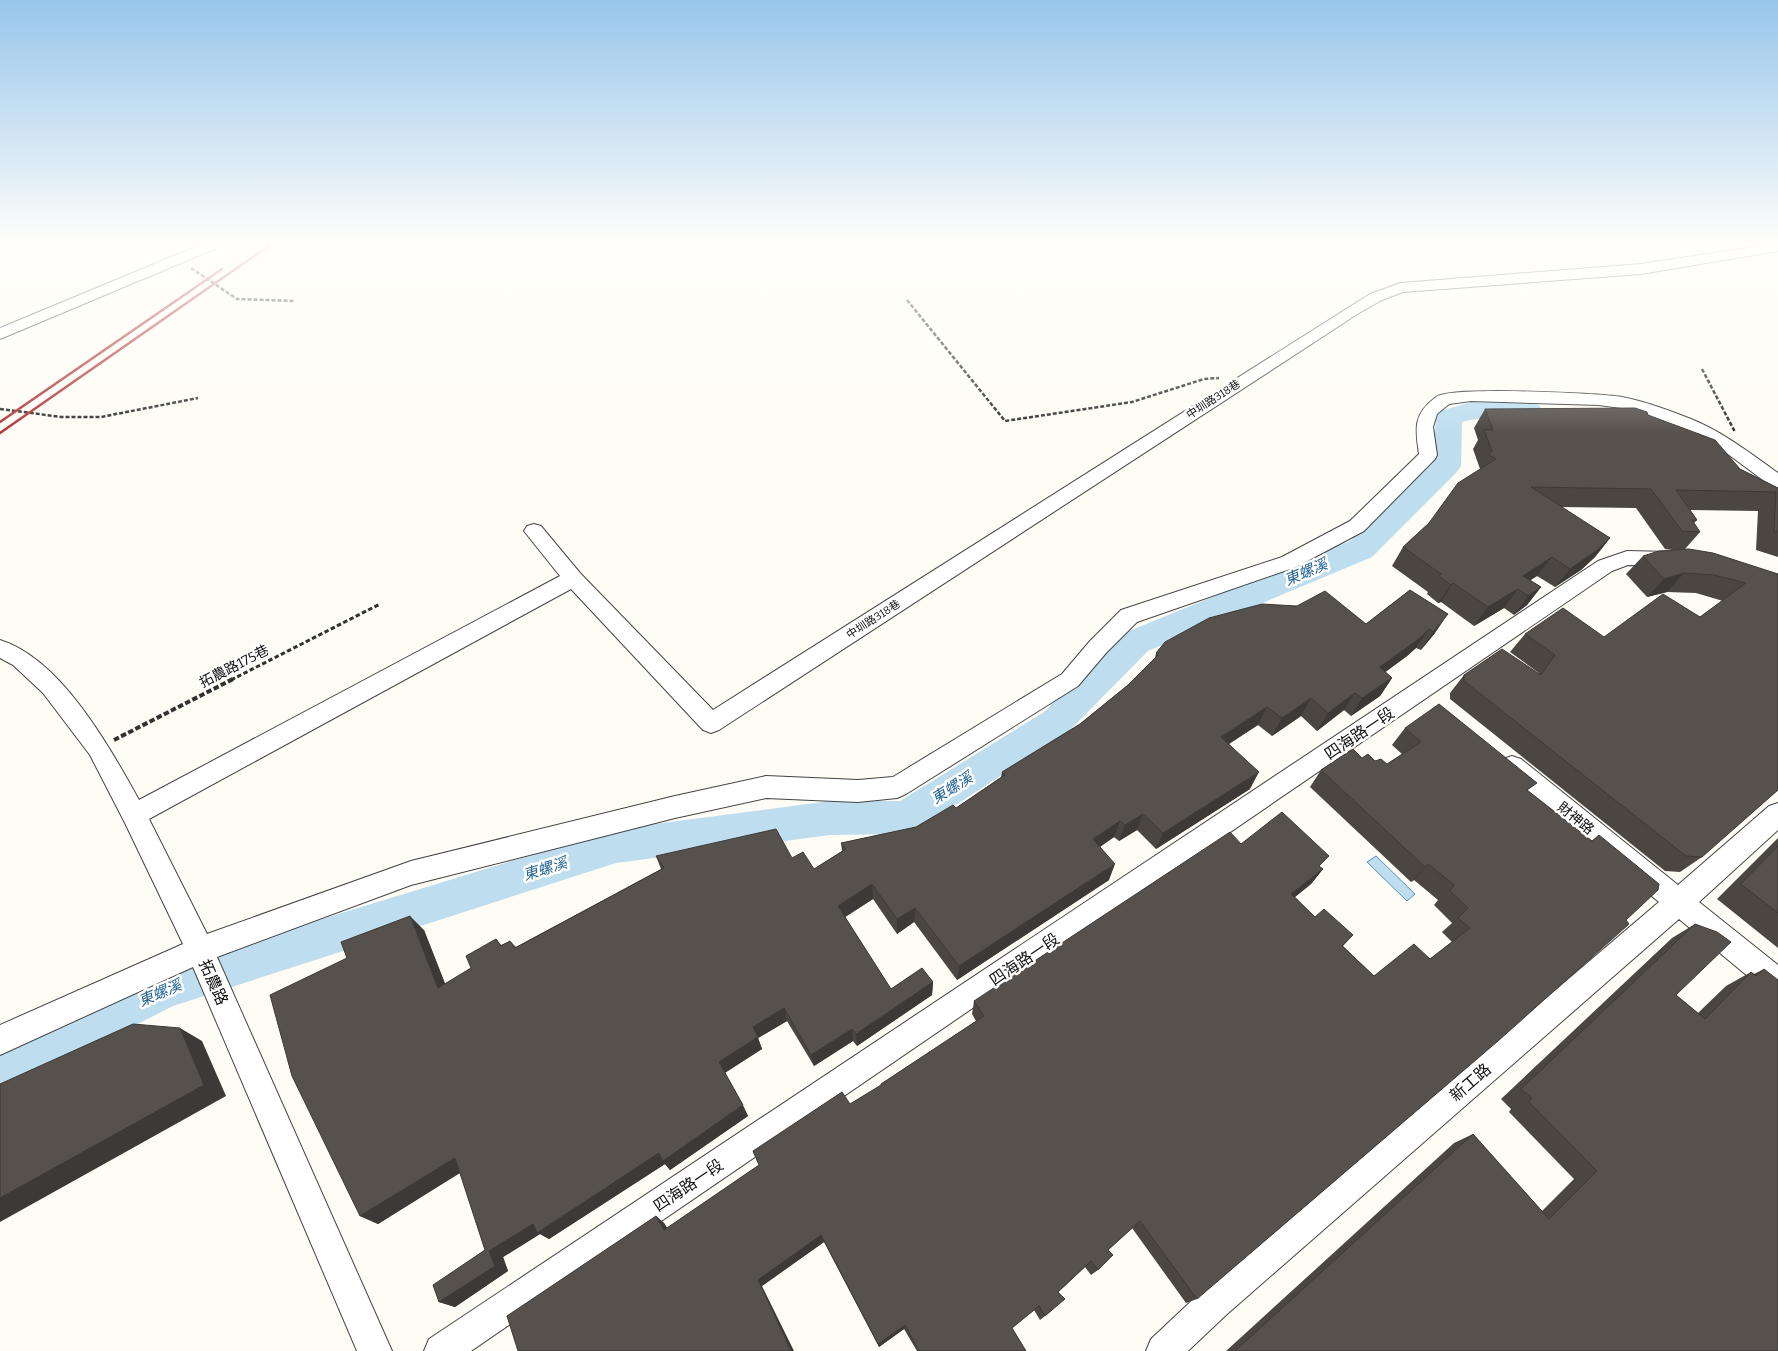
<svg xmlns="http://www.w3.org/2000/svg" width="1778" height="1351" viewBox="0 0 1778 1351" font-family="Bitter,'Noto Sans TC',serif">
<rect width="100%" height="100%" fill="#fefcf4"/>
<!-- water -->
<path fill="#bedef0" stroke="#4c92c0" d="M1376,856L1415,894L1407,901L1367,862Z"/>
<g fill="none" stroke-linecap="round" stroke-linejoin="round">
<!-- river -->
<path fill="#bedef0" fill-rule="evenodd" d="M1475,401L1530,403L1539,405L1543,411L1539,417C1514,423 1488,414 1462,422L1461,466L1457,472L1372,557L1148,651L1068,732L919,829L906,834L830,835L616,863L173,1006L0,1094V1048L165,967L616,829L830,801H900L1044,712L1124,633L1350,541L1433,463L1436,417L1440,411Z"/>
<defs>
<path id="minor" d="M200,245H219L217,248L0,339V328Z
M1766,245H1778V251L1641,274L1403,292L1382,300L1359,313L719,730L711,733L703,730L571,589L149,819L207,934L411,861L675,796L766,776L858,780L893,777L1062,674L1090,641L1121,610L1282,557L1350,521L1419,454C1415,428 1413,414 1436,397C1451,386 1597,393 1622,397C1643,401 1671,411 1691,419C1723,432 1750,453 1778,473V488L1771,486L1717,446L1678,427L1621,408L1599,405L1471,401L1449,404L1437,414L1433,427L1437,455L1435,459L1364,531L1296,567L1137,622L1106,653L1078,686L906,794L897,798L858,802L766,798L675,818L411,885L217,957L392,1351H357L193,967L0,1055V1025L183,944L125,823L90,755L43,693L13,665L0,658V640C61,659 109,746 139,800L560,576L524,531L527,526L534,524L541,526L580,573L713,710L1370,294L1401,283L1641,264Z
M1627,551L1671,552L1678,554L1681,559L1678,564L1671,566L1628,565L1612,571L471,1351H424L429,1339L1598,561Z
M1512,756L1521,759L1678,885L1769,806L1778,803V830L1699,902L1778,965V997L1768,993L1679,919L1226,1315L1188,1351H1146L1151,1339L1202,1291L1659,902L1503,773L1500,766L1503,759Z"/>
</defs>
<!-- minor casing -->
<use href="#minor" stroke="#434343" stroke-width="2"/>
<!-- path-far2 -->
<path stroke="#323232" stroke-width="2.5" stroke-dasharray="4 2" stroke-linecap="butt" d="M191,268L237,299L295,301
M907,300L1005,421L1132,402L1204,379L1219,378
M1702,369L1735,432
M0,409L62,417H101L198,398"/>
<!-- path-far1 -->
<path stroke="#323232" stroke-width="3" stroke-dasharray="4.5 2.5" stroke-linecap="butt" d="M231,680L380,604"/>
<!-- path -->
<path stroke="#323232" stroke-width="4" stroke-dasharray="5.5 2.5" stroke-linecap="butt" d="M114,740L233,679"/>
<!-- minor -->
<use href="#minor" fill="#fff" fill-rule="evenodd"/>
<!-- rail -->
<path stroke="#b2363c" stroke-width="2.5" d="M0,422L222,269
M0,433L270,245"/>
</g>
<!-- wall -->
<path fill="#4b4642" d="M1485,409L1648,415L1740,469L1778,488V557L1756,550L1758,511L1690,510L1697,520L1694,523L1700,532L1685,549L1778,574L1702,857L1680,872L1665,871L1450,699V693L1464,675L1539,673L1510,652L1525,634L1604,637L1700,617L1723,601L1696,593L1667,592L1647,597L1626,574L1643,556L1673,550L1665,549L1636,508L1561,507L1610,538L1595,557L1581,570L1555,587L1537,576L1530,580L1541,587L1527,605L1514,615L1504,608L1474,626L1441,602L1438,603L1427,594L1428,592L1392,566L1403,547L1429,523L1480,469L1473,449L1478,440L1474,428Z
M1410,590L1435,633L1421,650L1416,648L1407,656L1385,672L1392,678L1380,696L1351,716L1344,710L1317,731L1301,716L1272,736L1258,725L1229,744L1250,789L1156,849L1137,830L1119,841L1114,837L1100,847L1109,880L957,980L914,922L897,934L873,899L845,917L891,989L933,982L932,995L857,1046L853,1041L814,1066L787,1021L758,1038L762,1049L725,1073L748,1116L670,1170L665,1164L549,1239L540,1234L503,1257L508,1271L455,1307L439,1302L485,1250L460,1173L378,1224L360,1216L424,930L445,984L471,968L496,939L501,945L510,941L516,947L661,869L656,856L792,858L814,869L842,851L841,843L916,827L956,808L1001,777L1002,772L1080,724L1128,685L1155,658L1156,653L1366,624Z
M1405,728L1528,791L1592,841L1197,1299L1186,1303L1132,1228L1108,1250L1098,1270L1091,1275L1085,1267L1058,1292L1045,1316L1040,1320L1034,1310L1012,1328L1026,1351H917L904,1329L879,1347L824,1242L762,1286L518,1351L656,1216L664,1223L667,1228L850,1104L881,1086V1084L976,1021L972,1014L974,1001L1241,844L1320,867L1323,869L1311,884L1295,897L1315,917L1353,935L1343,946L1374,976L1430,959L1452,942L1442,932L1452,923L1434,905L1438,900L1414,880L1411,882L1310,787L1321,770L1362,758L1387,764L1402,754L1392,745Z
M1778,838V948L1717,899Z
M1695,924L1676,995L1698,1013L1726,986L1751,972L1754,974L1764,969L1778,1351H1226L1454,1143L1473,1134L1542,1211L1574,1179L1509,1112L1511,1109L1501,1099L1672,938Z"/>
<!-- shaded-wall -->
<path fill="#3d3936" d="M1610,538L1595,557L1581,570L1555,587L1570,569Z
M1552,557L1537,576L1514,591L1518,589L1504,608L1474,626L1488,607L1523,576Z
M1684,573L1667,592L1647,597L1664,579Z
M1453,583L1441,602L1438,603L1451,585Z
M1541,587L1527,605L1514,615L1528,596Z
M1448,614L1435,633L1421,650L1433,632Z
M1429,629L1416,648L1407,656L1368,685L1380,667Z
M1392,678L1380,696L1351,716L1362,698Z
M1355,693L1344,710L1317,731L1328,713Z
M1311,698L1301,716L1272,736L1282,718Z
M1267,707L1258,725L1213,754L1221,737Z
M1259,772L1250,789L1156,849L1163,833Z
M1143,814L1137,830L1119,841L1125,825Z
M1120,821L1114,837L1088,855L1093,839Z
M1115,864L1109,880L957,980L959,966Z
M1428,864L1414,880L1411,882L1425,867Z
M1323,869L1311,884L1280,909L1291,894Z
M872,884L873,899L839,921L838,906Z
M915,908L914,922L897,934V919Z
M410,916L424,930L452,1001L438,988Z
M933,982L932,995L857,1046L856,1034Z
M784,1008L787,1021L758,1038L762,1049L724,1073L719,1062L753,1027Z
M180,1028L202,1041L226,1096L0,1222V1198Z
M852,1029L853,1041L814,1066L811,1055Z
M743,1105L748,1116L670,1170L665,1164L549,1239L540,1234L503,1257L508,1271L455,1307L439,1302L489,1251L533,1224Z
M455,1158L469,1167L378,1224L360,1216Z
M656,1216L664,1223L672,1236L664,1230Z
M821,1235L824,1242L762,1286L794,1351H791L758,1280Z
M905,1325L904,1329L879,1347L878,1344Z"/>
<!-- building -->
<path fill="#57514d" stroke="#3d3936" d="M1635,408L1647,412L1648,415L1715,440L1740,469L1778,488V532L1774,531L1776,492L1676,490L1697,520H1692L1700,532L1682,531L1651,489L1531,487L1610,538L1596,551L1570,569L1552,557L1523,576L1541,587L1528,596L1518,589L1488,607L1453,583L1451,585L1439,576L1441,574L1403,547L1429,523L1458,483L1496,459L1489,455L1492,451L1484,430H1493L1485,409Z
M1689,549L1713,553L1778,574V790L1702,857L1686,856L1464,681V675L1502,649L1541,675L1555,655L1525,634L1563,608L1604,637L1663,594L1700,617L1746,583L1714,575L1684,573L1664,579L1643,556L1659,551Z
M1410,590L1448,614L1433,632L1429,629L1420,638L1380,667L1392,678L1362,698L1355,693L1328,713L1311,698L1282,718L1267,707L1221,737L1259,772L1163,833L1143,814L1125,825L1120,821L1093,839L1115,864L959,966L915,908L897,919L872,884L838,906L891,989L922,968L933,982L856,1034L852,1029L811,1055L784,1008L753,1027L758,1037L719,1062L743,1105L663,1161L659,1153L537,1233L533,1224L489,1251L495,1266L439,1302L433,1285L485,1250L455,1158L360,1216L292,1076L270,995L347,958L341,942L410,916L438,988L471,968L466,956L496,939L501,946L510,941L515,948L664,868L656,856L776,829L792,858L803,852L814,869L846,849L841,843L916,827L953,805L956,808L1005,775L1002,772L1080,724L1128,685L1158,655L1156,653L1165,642L1209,618L1262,604L1297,606L1325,591L1366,624Z
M1439,704L1537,783L1527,790L1592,841L1599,835L1659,884L1658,890L1626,920L1629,924L1498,1041L1197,1299L1140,1221L1108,1250L1113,1255L1098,1270L1091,1261L1058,1292L1065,1299L1045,1316L1039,1306L1012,1328L1026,1351H919L905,1325L878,1344L821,1235L758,1280L791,1351H518L507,1316L656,1216L664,1230L759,1165L753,1151L842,1092L850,1104L881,1085V1084L984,1016L974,1001L1230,832L1241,844L1282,812L1329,856L1319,866L1323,869L1291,894L1315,917L1324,909L1353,935L1342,946L1374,976L1414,944L1430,959L1470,928L1458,918L1468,908L1450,891L1454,885L1428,864L1425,867L1321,770L1353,749L1362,758L1368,754L1375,761L1381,759L1387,764L1421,742L1405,728Z
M1778,846V913L1741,884Z
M1695,924L1717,932L1731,942L1676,995L1705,1019L1751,972L1756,976L1764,969L1778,980V1351H1235L1473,1134L1549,1219L1597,1171L1529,1102L1532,1098L1521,1089Z
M133,1024L180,1028L204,1085L0,1198V1084Z"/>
<!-- sky -->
<linearGradient id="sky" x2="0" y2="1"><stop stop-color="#97c5eb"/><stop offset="0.56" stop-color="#fffefa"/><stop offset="1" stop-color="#fffefa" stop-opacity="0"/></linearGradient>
<rect width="1778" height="434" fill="url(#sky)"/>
<g text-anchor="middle" stroke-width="5" stroke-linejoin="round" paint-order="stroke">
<!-- far-street labels -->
<g font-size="11" fill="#101010" stroke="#fff">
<text transform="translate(1213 399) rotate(-33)" y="4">中圳路318巷</text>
<text transform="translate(873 619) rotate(-33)" y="4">中圳路318巷</text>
</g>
<!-- street labels -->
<g font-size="14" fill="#101010" stroke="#fff">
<text transform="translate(234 666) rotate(-27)" y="5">拓農路175巷</text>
<text transform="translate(1576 818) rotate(39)" y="5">財神路</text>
</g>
<!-- water labels -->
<g font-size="15" font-style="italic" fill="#256595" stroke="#fff">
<text transform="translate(1306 572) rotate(-23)" y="5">東螺溪</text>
<text transform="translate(952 788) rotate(-32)" y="5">東螺溪</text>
<text transform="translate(545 869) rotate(-17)" y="5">東螺溪</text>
<text transform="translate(160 993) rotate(-23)" y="5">東螺溪</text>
</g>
<!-- near-street labels -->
<g font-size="16" fill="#101010" stroke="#fff">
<text transform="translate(1359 733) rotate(-34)" y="6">四海路一段</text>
<text transform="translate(1024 959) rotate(-34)" y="6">四海路一段</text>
<text transform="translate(214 982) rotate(66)" y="6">拓農路</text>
<text transform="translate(1470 1082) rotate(-41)" y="6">新工路</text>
<text transform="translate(688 1185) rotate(-34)" y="6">四海路一段</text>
</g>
</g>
</svg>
